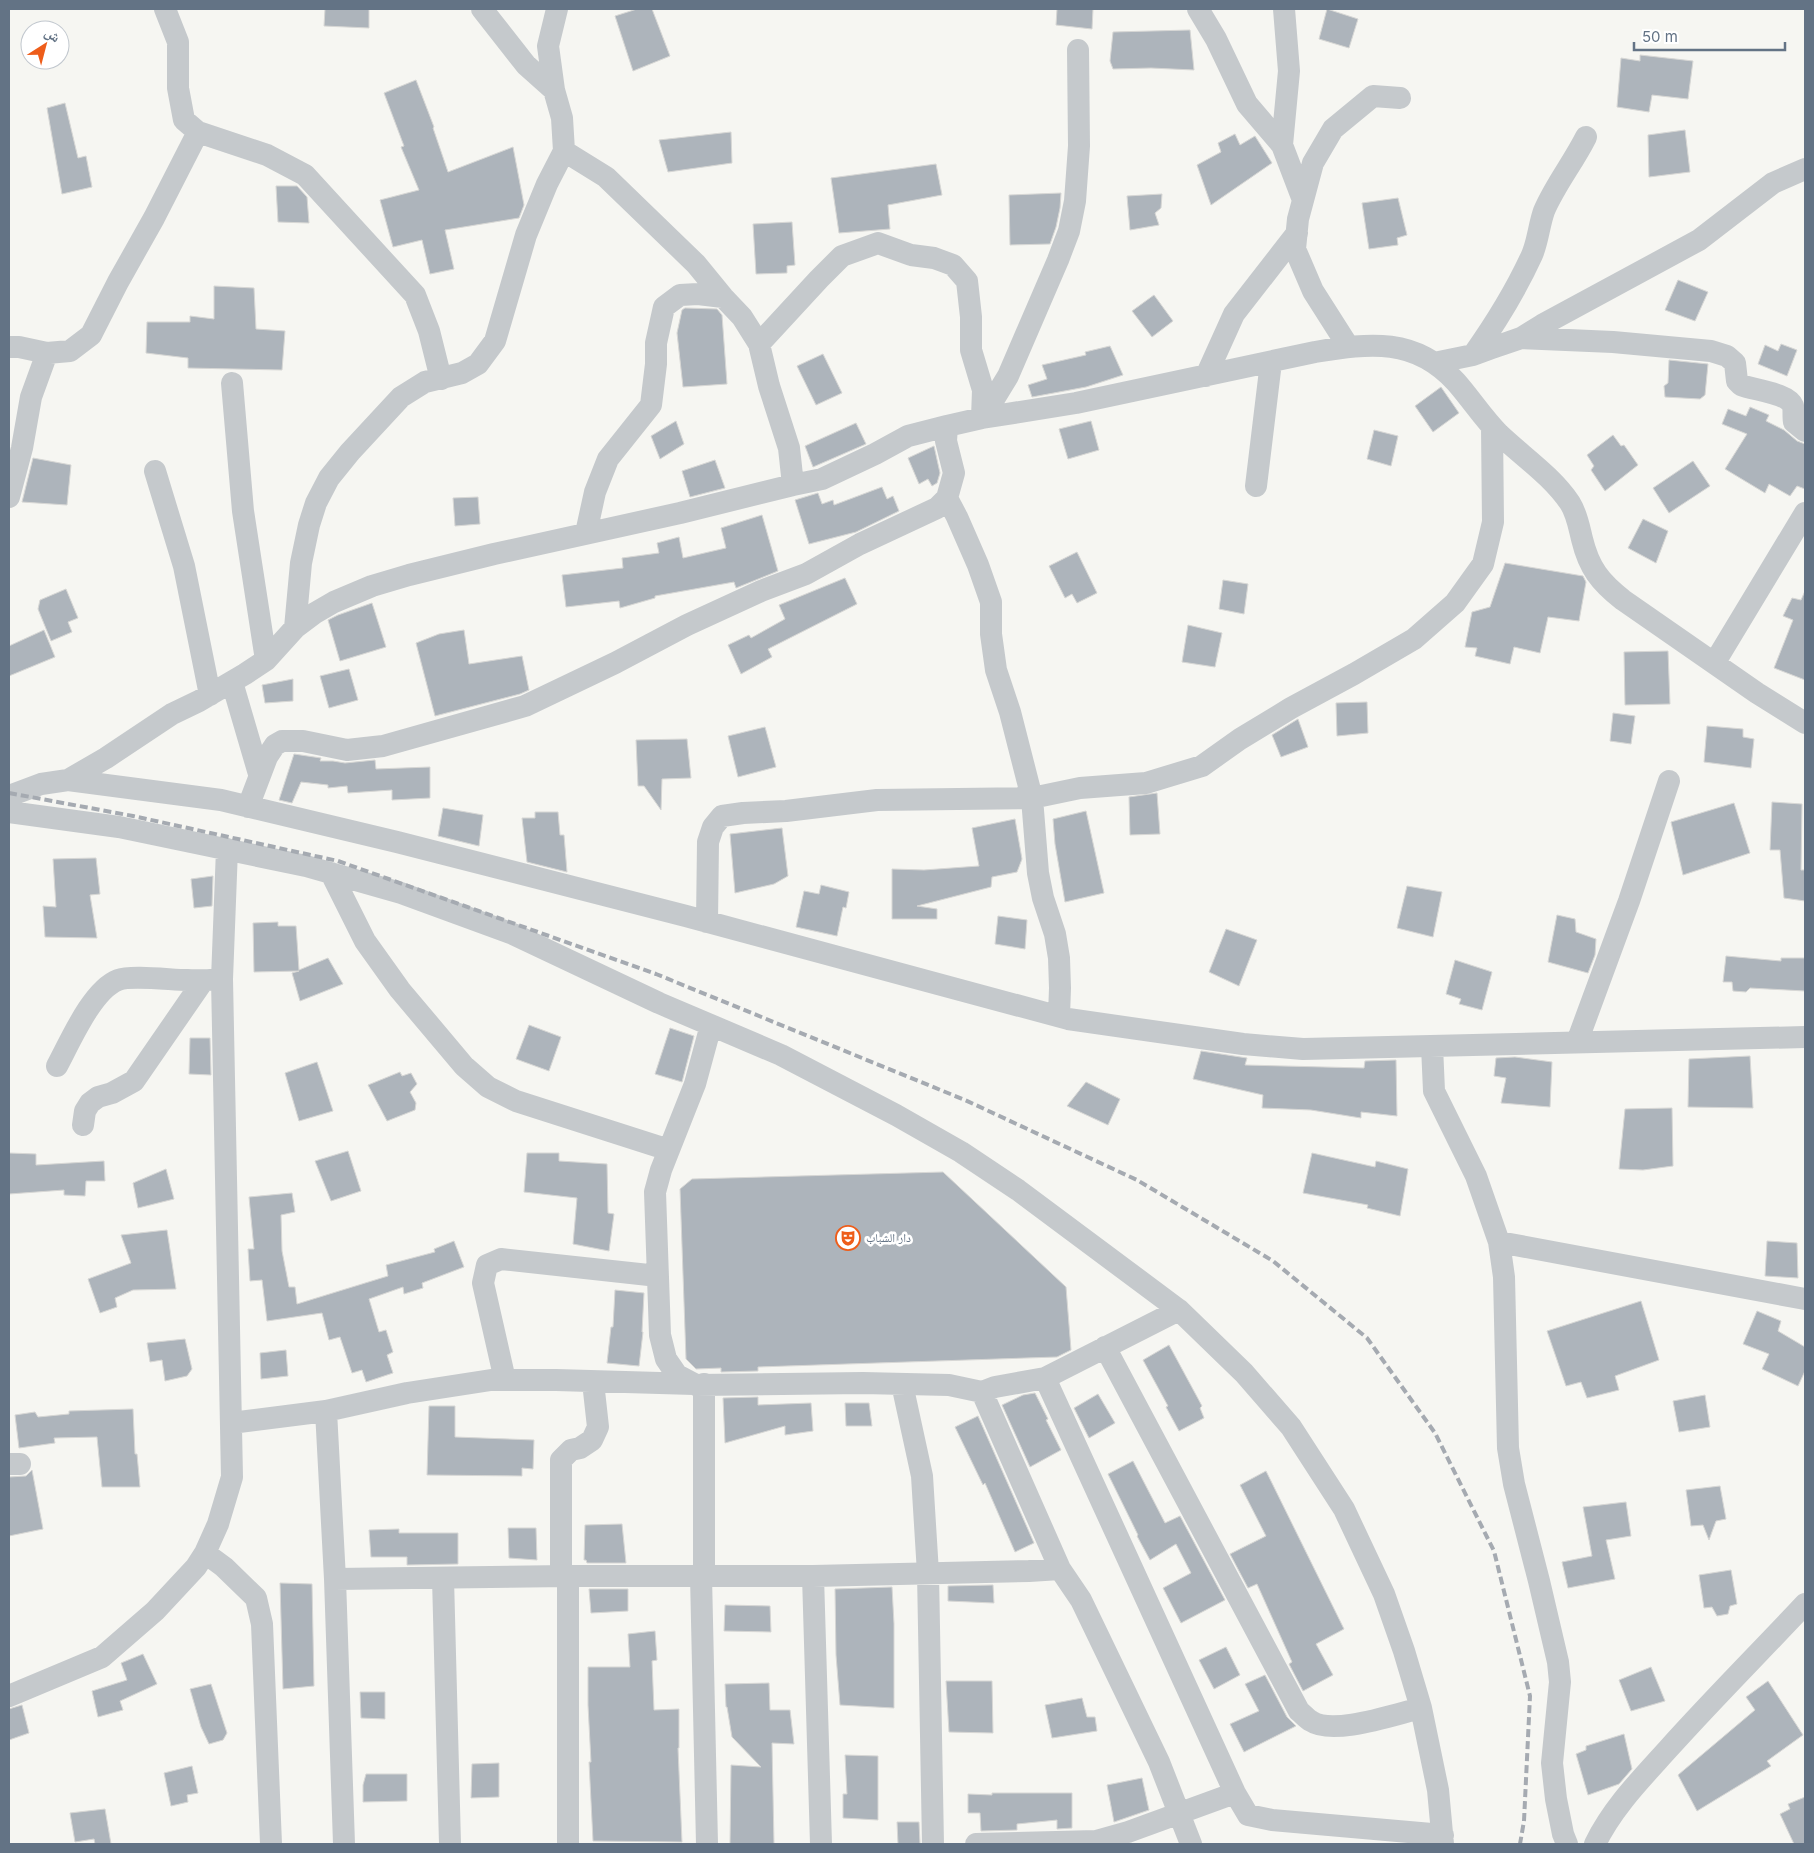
<svg xmlns="http://www.w3.org/2000/svg" width="1814" height="1853" viewBox="0 0 1814 1853" font-family="Inter,'Noto Naskh Arabic',sans-serif">
<rect width="100%" height="100%" fill="#f6f6f2"/>
<!-- building -->
<path fill="#adb4bb" stroke="#d7d7d5" d="M325,9H369V28L324,26Z
M637,9H652L670,56L633,71L615,16Z
M1057,9H1093L1092,29L1056,25Z
M1327,9L1358,19L1349,48L1319,39Z
M1190,30L1194,70L1151,68L1113,69L1110,61L1113,32Z
M1640,55L1693,61L1688,99L1652,95L1649,112L1617,107L1621,58L1640,61Z
M416,80L434,127L433,128L448,172L513,147L524,205L519,218L445,230L454,269L430,274L422,240L393,247L380,200L419,190L401,147L404,146L384,93Z
M65,103L78,158L86,156L92,187L62,194L47,108Z
M1685,130L1690,172L1649,177L1648,135Z
M731,132L732,163L668,172L659,140Z
M1235,134L1240,145L1255,136L1272,163L1211,205L1197,165L1221,152L1218,143Z
M936,164L942,195L888,205L890,229L839,233L831,178Z
M276,186H297L307,197L309,223L278,222Z
M1061,193L1060,208L1056,227L1050,244L1010,245L1009,195Z
M1162,194L1161,208L1155,213L1159,225L1130,230L1127,196Z
M1398,198L1407,235L1397,238L1398,245L1369,249L1362,203Z
M792,222L795,265L787,266V273L756,274L753,224Z
M1678,280L1708,292L1695,321L1665,310Z
M214,286L254,288L256,329L285,331L282,370L188,368V358L146,353L147,322H190V316L214,319Z
M1154,295L1173,321L1152,337L1132,311Z
M685,308L717,309L722,315L727,384L683,387L677,333L682,310Z
M1781,344L1797,350L1787,376L1758,364L1765,345L1778,351Z
M1110,346L1123,375L1086,387L1032,397L1028,385L1047,379L1042,365L1086,355L1085,352Z
M823,354L842,393L816,405L797,366Z
M1669,360L1708,364L1705,395L1700,399L1665,397L1664,386L1668,383Z
M1441,387L1459,413L1433,432L1415,406Z
M1750,407L1769,415L1766,421L1784,430L1797,441L1805,444V489L1797,486L1790,496L1769,484L1765,493L1725,469L1747,434L1722,424L1728,409L1746,416Z
M676,421L684,444L660,459L651,436Z
M1091,421L1099,450L1068,459L1059,429Z
M856,423L866,444L813,467L805,446Z
M1374,430L1398,436L1391,466L1367,459Z
M1613,435L1621,446L1624,445L1638,465L1605,491L1591,470L1594,466L1587,455Z
M934,446L940,473L937,483L932,486L928,479L919,484L908,458Z
M33,458L71,465L67,505L22,502Z
M715,460L725,488L690,497L682,471Z
M1693,461L1710,486L1669,513L1653,488Z
M882,487L887,499L893,496L899,511L856,532L809,544L795,500L818,493L822,504L833,500L834,505Z
M478,497L480,524L455,526L453,498Z
M762,515L778,571L736,588L734,582L655,596V598L620,608L619,601L566,607L562,575L623,568L622,558L659,553L657,543L679,537L683,558L726,548L721,528Z
M1643,519L1668,531L1656,563L1628,548Z
M1077,552L1097,593L1077,603L1072,594L1065,598L1049,566Z
M1505,563L1583,576L1586,582L1579,621L1548,617L1540,653L1514,647L1510,664L1475,656L1477,648L1465,647L1472,612L1490,607Z
M845,578L857,604L768,649L772,657L741,674L728,645L749,635L751,638L785,619L779,605Z
M1223,580L1248,584L1244,614L1219,609Z
M66,589L78,618L68,622L72,632L51,641L38,609L40,600Z
M1805,591V680L1774,668L1793,620L1783,616L1792,598L1801,600Z
M372,603L386,647L340,661L328,620L338,615Z
M1188,625L1222,633L1215,667L1182,662Z
M44,630L55,657L9,676V646Z
M464,630L469,664L522,656L529,690L520,694L435,716L416,643L439,634Z
M1668,651L1670,704L1625,705L1624,652Z
M349,669L358,700L329,708L320,676Z
M293,679V701L265,703L262,685Z
M1367,702L1368,733L1337,736L1336,703Z
M1613,713L1635,716L1631,744L1610,741Z
M1298,719L1308,747L1281,757L1272,735Z
M1707,726L1743,729V737L1754,739L1751,768L1704,762Z
M765,727L776,767L738,777L728,736Z
M687,739L691,778L662,779L661,810L644,786H638L636,740Z
M294,754L321,758L320,761H333L345,763L375,760L376,769L430,767V798L392,800V790L348,793L347,786L328,788V785L301,782L292,803L279,800Z
M1157,793L1160,834L1130,835L1129,797Z
M1772,802L1802,804L1801,870H1805V901L1784,898L1780,850H1770Z
M1734,803L1750,853L1683,875L1671,822Z
M443,808L483,815L479,846L438,836Z
M1086,811L1104,893L1065,902L1055,844L1053,819Z
M535,812H558L560,835H564L567,872L527,862L522,818H535Z
M1015,819L1022,859L1017,872L992,877L991,887L917,906L937,909V919H892V869L924,870L979,866L972,828Z
M782,828L788,876L774,884L735,893L730,834Z
M96,858L100,894L90,895L97,938L45,937L43,906L56,907L53,859Z
M213,876L212,906L194,908L191,879Z
M821,885L849,892L846,908L843,907L837,936L796,927L804,891L819,894Z
M1407,886L1442,892L1433,937L1397,928Z
M1557,915L1575,919L1576,932L1596,939L1595,955L1588,973L1548,962Z
M998,916L1027,920L1025,949L995,944Z
M278,922V926H296L299,970L328,958L343,984L300,1001L292,973L299,971L254,972L253,923Z
M1226,929L1257,940L1239,986L1209,972Z
M1726,956L1781,961V958H1805V991L1750,988L1746,992L1733,991L1732,982H1723Z
M1455,960L1492,972L1482,1010L1459,1004L1461,999L1446,994Z
M529,1025L561,1037L549,1071L516,1059Z
M670,1028L694,1036L682,1082L655,1074Z
M190,1038H210L211,1075L189,1074Z
M1201,1051L1247,1058L1245,1065L1364,1068L1365,1061L1396,1060L1397,1116L1361,1112V1118L1311,1110L1262,1108L1263,1095L1193,1079Z
M1750,1056L1753,1108L1688,1107L1689,1059Z
M1515,1057L1552,1062L1550,1107L1501,1103L1506,1078L1494,1076L1496,1058Z
M317,1062L333,1111L299,1121L285,1073Z
M400,1072L402,1076L411,1073L417,1084L410,1092L416,1103L415,1110L387,1121L368,1085Z
M1086,1082L1120,1099L1108,1125L1067,1106Z
M1672,1108L1673,1166L1643,1170L1619,1169L1625,1109Z
M348,1151L361,1191L331,1201L315,1161Z
M9,1153L36,1154V1165L104,1161L105,1181H86L85,1196L64,1195V1190L9,1194Z
M527,1153H559V1161L607,1164L608,1213L614,1214L609,1251L573,1244L577,1198L524,1192Z
M1312,1153L1375,1167L1376,1161L1408,1169L1400,1216L1367,1208L1368,1205L1303,1193Z
M166,1169L174,1199L138,1208L133,1183Z
M943,1172L1066,1287L1071,1350L1057,1357L758,1367V1371L721,1372V1368L696,1369L686,1359L680,1189L692,1179Z
M292,1193L295,1212L281,1215L282,1251L289,1287H295L297,1304L388,1276L386,1265L435,1252L434,1249L454,1241L464,1267L422,1283L423,1288L404,1294L403,1287L369,1299L379,1332L386,1330L393,1352L387,1355L393,1373L366,1382L362,1370L352,1373L340,1337L329,1340L322,1313L267,1321L262,1280L250,1281L248,1249H254L249,1197Z
M167,1230L176,1289L133,1290L115,1298L117,1307L100,1313L88,1279L131,1263L121,1235Z
M1767,1241L1797,1243L1798,1278L1765,1276Z
M615,1290L644,1293L642,1332H643L639,1366L607,1363L611,1327H613Z
M1641,1301L1659,1360L1615,1376L1619,1390L1587,1398L1581,1382L1566,1386L1547,1331Z
M1757,1311L1781,1321L1778,1331L1805,1347V1371L1798,1386L1762,1369L1769,1354L1743,1344Z
M185,1339L192,1369L187,1376L165,1381L162,1360L150,1362L147,1343Z
M1169,1345L1202,1406L1200,1408L1204,1418L1179,1431L1166,1407L1168,1406L1143,1360Z
M286,1350L288,1376L261,1379L260,1353Z
M1035,1393L1048,1419L1046,1420L1061,1450L1030,1467L1002,1405L1023,1395Z
M1098,1394L1115,1423L1089,1438L1074,1408Z
M1705,1395L1710,1427L1679,1432L1673,1401Z
M758,1397V1405L811,1403L813,1431L785,1435V1426L725,1443L723,1398Z
M845,1403H869L872,1426H846Z
M429,1406H455V1437L534,1440L533,1469L522,1468V1476L427,1475Z
M133,1409L135,1454H137L140,1487H102L97,1437L54,1438L55,1443L19,1448L15,1415L35,1412L38,1417L69,1414V1411Z
M978,1416L1034,1543L1015,1552L985,1483L983,1485L955,1427Z
M1133,1461L1165,1523L1180,1516L1225,1600L1181,1623L1163,1588L1191,1573L1176,1544L1150,1560L1137,1536L1138,1535L1108,1474Z
M32,1470L43,1529L9,1536V1477L26,1476Z
M1266,1471L1344,1629L1316,1644L1333,1675L1303,1691L1289,1664L1292,1662L1257,1584L1248,1588L1230,1554L1266,1536L1240,1485Z
M1720,1486L1726,1519L1716,1521L1709,1540L1703,1525L1691,1526L1686,1490Z
M1626,1502L1631,1536L1606,1540L1615,1579L1568,1588L1562,1562L1592,1556L1583,1507Z
M622,1524L626,1563H587L586,1560H584L585,1525Z
M508,1528H536L537,1560L509,1558Z
M399,1529V1533H458V1564L407,1565V1557H371L369,1530Z
M1731,1570L1737,1604L1730,1606L1728,1614L1717,1616L1712,1607L1704,1608L1699,1575Z
M280,1583L312,1584L314,1686L283,1689Z
M993,1585L994,1603L948,1601V1586Z
M892,1587L894,1624V1708L840,1705L836,1655L835,1589Z
M589,1589H628V1611L591,1613Z
M725,1605L770,1606L771,1632L724,1631Z
M655,1631L657,1660L652,1661L654,1710L679,1709V1748H678L682,1842L593,1841L589,1762H591L588,1705V1667H630L628,1634Z
M1226,1647L1240,1675L1214,1689L1199,1660Z
M143,1654L157,1684L120,1701L123,1710L98,1717L92,1691L127,1680L121,1663Z
M1651,1667L1665,1701L1631,1711L1619,1680Z
M1265,1675L1287,1717L1296,1726L1244,1752L1230,1724L1259,1711L1245,1684Z
M946,1681H992L993,1733L949,1732Z
M1768,1681L1803,1735L1767,1761L1771,1766L1697,1811L1678,1775L1755,1710L1746,1697Z
M769,1683L770,1710H790L794,1744L772,1743L774,1844H730L731,1765L761,1767L732,1737L727,1707H726L725,1684Z
M211,1684L227,1733L223,1740L209,1744L201,1727L190,1689Z
M360,1692H385V1719L361,1718Z
M1082,1698L1087,1717H1095L1097,1731L1052,1738L1045,1705Z
M22,1705L29,1733L9,1740V1709Z
M1624,1734L1632,1769L1619,1784L1588,1795L1576,1754L1586,1750V1746Z
M845,1755L878,1756V1820L843,1818V1794H847Z
M499,1763V1797L471,1798L472,1764Z
M192,1766L198,1793L187,1795L188,1802L171,1806L164,1773Z
M366,1774H407V1801L363,1802V1785Z
M1142,1778L1149,1810L1114,1822L1107,1785Z
M992,1793H1072V1828L1057,1829V1820L1017,1824V1830L981,1831L980,1813H968V1794L992,1795Z
M1805,1797V1844H1794L1780,1814L1790,1809L1788,1804Z
M105,1809L111,1844H95L94,1839L75,1842L70,1813Z
M897,1822H919L920,1844H898Z"/>
<g fill="none" stroke-linecap="round" stroke-linejoin="round">
<!-- minor -->
<path stroke="#c5c9cc" stroke-width="22" d="M165,9L178,42V88L184,120L198,132L267,155L305,175L415,295L429,331L441,379
M482,9L526,65L554,90
M1198,9L1216,39L1247,104L1282,145
M1284,9L1289,71L1282,145L1303,200
M564,151L606,177L696,264L723,297L742,317L759,344L769,386L789,448L793,485
M1521,338L1613,342L1711,351L1727,356L1735,363L1737,381L1741,385C1753,390 1788,393 1793,406C1794,410 1793,417 1794,422L1805,431
M759,344L819,279L842,256L878,243L911,255L934,258L953,265L967,281L971,317V350L983,390L982,418
M1348,346L1313,291L1295,249L1298,219L1313,163L1333,129L1373,96L1400,98
M9,347H19L47,353L70,351L91,335L118,282L154,218L198,132
M1473,355C1495,324 1516,290 1532,255C1538,241 1539,225 1544,211C1555,185 1573,163 1586,137
M1434,363L1473,355L1492,348L1521,338L1542,325L1699,240L1773,183L1805,169
M1206,376L1234,314L1297,233
M232,383L243,511L266,660
M983,417L1008,376L1058,260L1069,231L1075,201L1079,146L1078,50
M155,471L184,566L210,695
M1256,486L1271,362
M9,497L22,448L31,397L47,353
M947,498L957,517L978,565L991,602V634L996,670L1010,712L1032,798L1038,873L1043,898L1055,934L1059,958L1060,988L1059,1016
M586,533L595,492L608,459L651,405L656,364V343L664,307L680,295L698,294L723,297
M295,628L301,563L309,525L316,503L329,478L350,452L401,397L425,382L462,373L478,364L495,341L526,235L547,184L564,151L562,118L554,90L548,46L557,9
M1715,662L1805,513
M232,682L259,774
M68,780L106,758L172,714L199,701L245,674L266,660L295,628L315,613L334,602L372,586L409,575L494,554L680,513L793,485L822,479L875,454L908,436L947,426L982,418L1076,403L1315,352C1370,343 1415,337 1456,382C1471,399 1483,418 1499,434C1522,456 1552,476 1570,503C1577,514 1579,527 1582,539C1589,568 1600,582 1623,600L1757,693L1805,723
M9,796L41,784L68,780L221,800L397,842L686,916L1068,1019L1243,1044L1303,1049L1805,1037
M248,807L267,757L275,745L282,741H303L347,750L383,746L525,706L615,663L687,625L761,591L806,574L860,544L937,508L947,498L954,473L946,441L947,426
M9,812L119,827L306,866L401,893L513,934L659,1003L781,1055L896,1115L961,1152L1018,1190L1179,1310L1244,1373L1291,1427L1344,1509L1384,1594L1404,1651L1421,1708L1438,1790L1443,1844
M331,873L365,941L400,990L464,1066L488,1087L516,1101L669,1150
M707,922L708,842L713,827L722,816L743,813L786,811L877,800L1032,798L1080,788L1146,783L1202,766L1240,739L1291,708L1354,674L1414,639L1455,603L1483,564L1493,522L1492,427
M711,1025L695,1084L661,1170L655,1192L660,1335L666,1359L677,1375L696,1385L863,1383L949,1385L982,1392L995,1387L1045,1378L1179,1310
M1577,1042L1629,901L1669,781
M1432,1046L1434,1091L1476,1176L1499,1242L1504,1277L1508,1448L1514,1484L1539,1581L1558,1662L1560,1682L1552,1763L1556,1799L1563,1834L1567,1844
M57,1066C70,1042 92,990 118,980C131,975 172,980 187,980C199,981 210,980 222,979
M83,1125L85,1111L90,1103L98,1097L112,1093L134,1081L203,981
M1499,1242L1805,1299
M1105,1347L1299,1711C1303,1714 1307,1719 1311,1721C1333,1736 1395,1714 1421,1708
M1045,1378L1235,1793L1248,1815L1272,1820L1443,1835
M505,1380L483,1283L487,1265L501,1259L658,1276
M902,1384L922,1476L928,1573L933,1844
M982,1392L1060,1569L1081,1600L1159,1762L1191,1844
M326,1411L335,1579L344,1844
M231,1423L326,1411L407,1393L491,1380H556L694,1384
M9,1464H20
M205,1553L224,1567L256,1598L262,1624L271,1844
M561,1576V1460L571,1450L580,1448L592,1440L598,1427L593,1382
M568,1576V1844
M701,1576L707,1844
M704,1576V1384
M813,1576L821,1844
M443,1578L450,1844
M335,1579L568,1576H813L1029,1571L1060,1569
M9,1696L102,1657L155,1611L196,1567L205,1553L218,1524L232,1477L222,979L227,849
M976,1844L1096,1841L1128,1832L1235,1793
M1595,1844C1613,1807 1642,1778 1669,1748C1713,1699 1760,1652 1805,1604"/>
<!-- rail -->
<path stroke="#a5aab1" stroke-width="4" stroke-dasharray="8 4" stroke-linecap="butt" d="M9,793L133,816L338,861L656,974L965,1100L1137,1180L1273,1261L1367,1338L1435,1433L1494,1551L1530,1696L1524,1821L1520,1844"/>
</g>
<!-- icons -->
<defs>
<symbol id="theatre-ring" viewBox="-11 -11 22 22"><circle r="9.5" fill="#fff" stroke="#ee5d1a" stroke-width="1.5"/><path d="M-5-5.5Q0-4 5-5.5V0Q5 5 0 6Q-5 5-5 0ZM-3.3-2.5H-1v1.5H-3.3ZM1-2.5H3.3v1.5H1ZM-2.8 1Q0 5.5 2.8 1Z" fill="#ee5d1a"/></symbol>
</defs>
<g fill-rule="evenodd">
<use href="#theatre-ring" x="834" y="1224" width="28" height="28"/>
</g>
<g text-anchor="middle" stroke-width="5" stroke-linejoin="round" paint-order="stroke">
<!-- poi labels -->
<g font-size="12" fill="#637385" stroke="#fff" text-anchor="start">
<text x="866" y="1242">دار الشباب</text>
</g>
</g>
<!-- border -->
<rect width="1814" height="1853" fill="none" stroke="#637385" stroke-width="20"/>
<!-- north arrow -->
<g transform="translate(45 45) rotate(36)"><circle r="24" fill="#ffffff" stroke="#c1c7ce"/>
<path d="M0-4L9 19L0 12L-9 19Z" fill="#ee5d1a"/>
<text y="-8" font-size="14" font-weight="bold" text-anchor="middle" fill="#637385">ش</text>
</g>
<!-- scale -->
<path d="M1634 42v8h151v-8" fill="none" stroke="#637385" stroke-width="2.5"/>
<text x="1642" y="42" font-size="15" fill="#637385" stroke="#ffffff" stroke-width="4" paint-order="stroke">50 m</text>
</svg>
